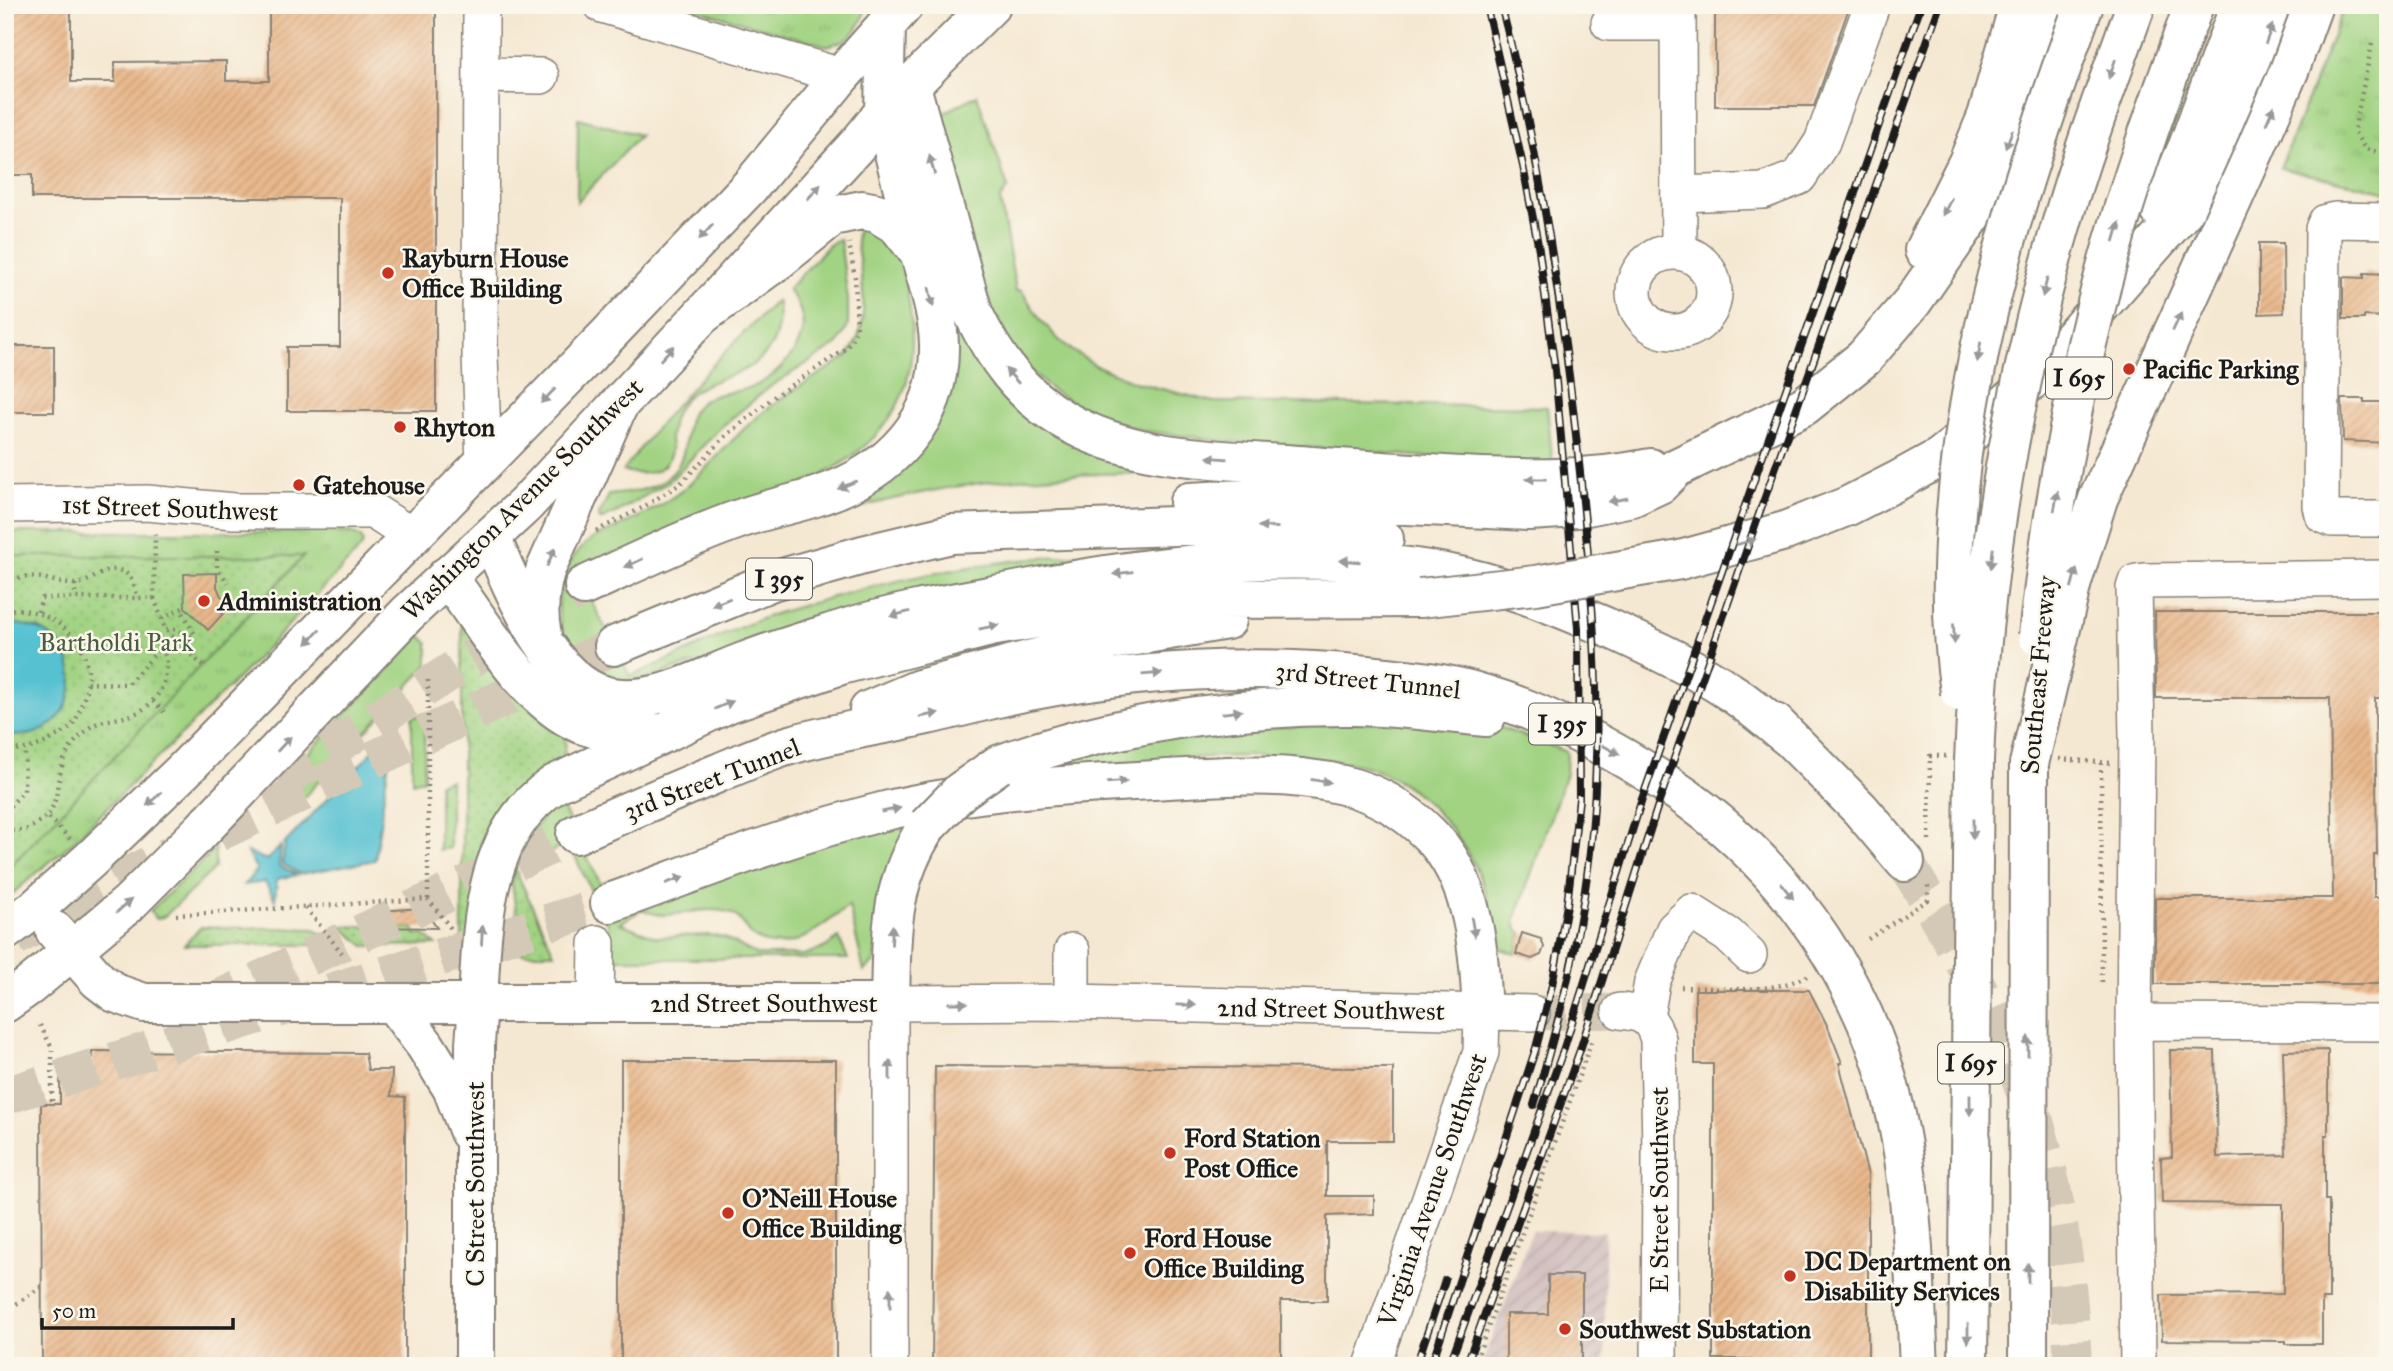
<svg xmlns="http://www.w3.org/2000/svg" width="2393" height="1371" viewBox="0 0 2393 1371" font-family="'IM FELL Great Primer',serif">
<defs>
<pattern id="industrial-furrows" width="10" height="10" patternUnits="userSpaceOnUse" patternTransform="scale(1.75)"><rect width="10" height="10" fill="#d2bfbf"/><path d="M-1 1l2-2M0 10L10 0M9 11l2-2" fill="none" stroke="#b4a4a4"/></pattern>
<pattern id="park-tufts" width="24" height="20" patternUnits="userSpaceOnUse" patternTransform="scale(1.75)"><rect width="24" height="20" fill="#a2d383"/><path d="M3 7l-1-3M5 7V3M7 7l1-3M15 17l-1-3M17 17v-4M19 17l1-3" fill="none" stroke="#8bb571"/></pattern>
<pattern id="garden-dots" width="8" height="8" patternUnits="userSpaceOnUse" patternTransform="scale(1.75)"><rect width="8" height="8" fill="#a2d383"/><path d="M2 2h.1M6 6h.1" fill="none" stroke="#8bb571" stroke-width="1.8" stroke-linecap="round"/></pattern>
<pattern id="building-hatch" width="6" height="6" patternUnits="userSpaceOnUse" patternTransform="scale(1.75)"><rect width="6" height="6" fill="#e9b88c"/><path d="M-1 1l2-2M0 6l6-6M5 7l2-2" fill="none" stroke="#c79e78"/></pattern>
</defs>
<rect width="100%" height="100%" fill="#fbf7ec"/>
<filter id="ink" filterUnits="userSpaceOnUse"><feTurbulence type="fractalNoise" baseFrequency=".0143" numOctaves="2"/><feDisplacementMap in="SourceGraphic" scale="14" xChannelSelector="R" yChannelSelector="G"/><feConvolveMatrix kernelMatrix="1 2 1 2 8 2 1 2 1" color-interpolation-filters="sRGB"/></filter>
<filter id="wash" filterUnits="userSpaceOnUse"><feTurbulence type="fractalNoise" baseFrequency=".00686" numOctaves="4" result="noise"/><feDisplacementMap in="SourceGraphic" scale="28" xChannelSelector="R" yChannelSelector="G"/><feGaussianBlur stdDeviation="1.57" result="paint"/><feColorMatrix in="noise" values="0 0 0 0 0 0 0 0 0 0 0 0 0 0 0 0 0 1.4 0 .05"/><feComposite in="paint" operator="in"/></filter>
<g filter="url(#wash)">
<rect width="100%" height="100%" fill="#f5e8d2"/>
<!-- industrial -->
<path fill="url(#industrial-furrows)" d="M1532,1231L1605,1232V1366H1481Z"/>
<!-- grass -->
<path fill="#a2d383" stroke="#5f7850" stroke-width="2" d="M977,95L1008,188L1000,199L1016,291L1021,290L1041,320L1058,339L1073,351L1095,365L1134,382L1214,402L1547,407L1553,467L1213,440L1145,431L1095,415L1054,392L1019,361L997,322L982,282L939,116Z
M578,118L640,135L577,202Z
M860,221L881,229L908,269L903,271C926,371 908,429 816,479L580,579L630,676C678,658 723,632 772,615C792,608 813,603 833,597C949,565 1067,550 1187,550L685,666C642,679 620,693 582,660C546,628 553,565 592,539C600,534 612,531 621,526C643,515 665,504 685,488C712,465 733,436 761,414C787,393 817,376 845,358C870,332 864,292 859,259C857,244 854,235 860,221Z
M840,239L848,300V326L838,344L771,386L721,427L670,481L619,511L600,520L599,515L609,495C644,491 679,487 685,444C687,430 687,415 698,405C712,391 735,394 753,387C777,376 808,346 802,317C800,306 794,298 788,289L829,245Z
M777,300C784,337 768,362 732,375C717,380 700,385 688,396C676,406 671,424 670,440C670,443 672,447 671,451C666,475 643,476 623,471C669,408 722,354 777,300Z
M944,304L991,373L1206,474C1084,471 965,476 848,511L846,501L881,483Z
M420,635L428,643V665L290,812L265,799Z
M425,714L424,779L412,782V717Z
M1441,717L1502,728L1567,752L1566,773L1515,920L1517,929L1522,933L1516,954L1495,947C1494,933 1493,918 1489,905C1475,850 1430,790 1376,770C1349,760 1320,759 1292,757C1210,753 1128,763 1046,769L1047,764L1164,734Z
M450,780V848L439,850V783Z
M558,798L610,903L909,817L874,962L864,971L849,906C822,925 789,960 754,937C744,929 742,916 728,912C708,906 683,915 663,915C656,915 649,912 642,910L620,923L656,937L710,935L725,938L757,955H804L824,948L839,938L848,959H613L607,920L604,918L565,835L555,838L557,849L523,867L515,854Z
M215,849V868L165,916L157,919L150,911Z"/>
<!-- park -->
<path fill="url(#park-tufts)" stroke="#5f7850" stroke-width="2" d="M680,5H866V6C862,30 849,41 827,46Z
M2345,5H2388V192L2280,168Z
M5,532H350L361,538L363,544L360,549L251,665L73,842L5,900Z"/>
<!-- garden -->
<path fill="url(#garden-dots)" stroke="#5f7850" stroke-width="2" d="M5,556H304L5,872Z
M462,623L561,728L566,743L564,754L474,943H462Z
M514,867L554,953H522L510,870Z
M340,926L414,928L415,934L424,935L436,945L365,946Z
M201,927L315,929L333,945H184Z"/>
<!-- water -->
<path fill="#56c1d1" stroke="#396e76" stroke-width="2" d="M17,624C29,626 42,628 52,637C84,663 76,717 38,732C27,736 16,736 5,735V626Z
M393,730L375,860L301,874L282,864L285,843Z
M281,846L279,866L298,875L277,879L275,900L265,882L244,885L257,870L247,852L267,860Z"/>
<g id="blocks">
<!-- building -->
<path fill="url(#building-hatch)" d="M5,5H71V82H115V62L226,61V81H269V5H436V411H287V347H340V198H32V175H5Z
M1715,5H1850L1814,106H1715Z
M2259,243H2283L2284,313L2259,314Z
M2364,273L2388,274V317L2364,316V319H2343V277L2364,278Z
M5,346H54V412H5Z
M2342,399H2364V402H2388V443L2343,441Z
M217,573V587L221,596L231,605L208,630L185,607L184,574Z
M2155,612H2388V698H2375L2377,855H2374V897H2388V984H2155V898H2333L2330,698H2156Z
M423,908L437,928L365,927V912Z
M1522,933L1541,939L1544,947L1541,955L1532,959L1516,954Z
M1695,990H1809L1828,1027L1842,1063H1839L1868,1175V1366H1751V1359H1713V1064H1695Z
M2170,1050L2215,1051L2217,1157L2286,1155L2283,1051L2328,1050V1135H2325V1200H2329V1299H2322V1344H2286V1341L2162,1340L2161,1295L2283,1294V1204L2162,1203L2161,1158L2172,1157Z
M92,1051L365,1053L368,1070H392L391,1096L405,1097V1366H42L41,1104H60V1079L92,1080Z
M621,1060H836V1366H621Z
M935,1066L1393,1068V1141H1327V1196H1374V1214L1327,1216V1301H1281V1366H932Z
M1548,1275H1582V1366H1506V1314H1548Z"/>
</g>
</g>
<g filter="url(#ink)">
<use href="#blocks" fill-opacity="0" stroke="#888277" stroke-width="2"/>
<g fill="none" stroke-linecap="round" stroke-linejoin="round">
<!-- minor-tunnel -->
<path stroke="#d4c9b7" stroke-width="35" stroke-dasharray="35 18" stroke-linecap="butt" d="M1532,1013L1620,1011"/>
<!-- highway-tunnel -->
<path stroke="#d4c9b7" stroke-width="38" stroke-dasharray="38 19" stroke-linecap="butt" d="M279,782L584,586
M1905,862C1953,941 2001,1021 2031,1109C2058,1192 2069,1279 2073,1366
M15,937L147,866L614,646
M205,1005L576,834
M5,1096L610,903"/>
<defs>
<path id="minor" d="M481,5L480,356L484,463
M602,5L841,76
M1678,5L1679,252
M1609,23H1678
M481,75L541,76
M1679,194L1763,191L1799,177L1822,142L1872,5
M2388,221L2335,220L2326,222L2323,229L2321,506L2323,515L2332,519H2388
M1634 292a40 40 0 1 1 80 0a40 40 0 1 1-80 0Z
M5,505L147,503L234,511H373L412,536
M2388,578L2144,581L2136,582L2134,588L2137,736L2134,1022L2388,1023
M1072,951V1002
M596,1004L597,943
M1620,1011C1642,1013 1651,1016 1658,1039L1660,1151L1659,1366
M1646,1017L1652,982L1674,929L1692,912L1728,935L1749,955
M2134,1022L2138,1366
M890,1366V1003L1072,1002L1532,1013
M1372,1366L1481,1052L1482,1013"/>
<path id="major" d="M884,112L886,25
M5,931L36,908L90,860L184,770L607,336L753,183L841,76L904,5
M55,931L98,980L115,993L144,1003H890
M5,1003L29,986L128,904L201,831L407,614L525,505L702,315L858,144L884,112L991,5
M393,1003L425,1045L452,1088L469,1132
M475,1366V1044L478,1003"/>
<path id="highway" d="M911,86L973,313C994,357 1021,395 1064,420C1137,463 1231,459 1312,466C1361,470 1411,473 1460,476C1524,479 1587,481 1650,468
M2160,210L2188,146L2240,5
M1924,250L1968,162L1987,116L2019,5
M702,315L781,258L833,216L862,210L877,213L898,226L919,253
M1189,502L1264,498L1529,511L1577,508L1632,497L1660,484L1676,468L1804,406L1864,358L1913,301L1977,209L2008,144L2056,5
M491,537C512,587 550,683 607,696C653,707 704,676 746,661C780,648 815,638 850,627C906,610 964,601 1021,590C1167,561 1323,545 1469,578C1519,590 1566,610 1613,630C1652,648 1693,667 1729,691C1751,705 1771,724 1792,740
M1680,560L1785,531L1848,506L1899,480L1939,458L1989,419L2032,380L2065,346L2188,206L2234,120L2279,5
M447,576C482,622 526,702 581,724C606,733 630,734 656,733
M584,586C637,562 690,536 745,517C770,508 796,504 821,495C890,472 941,420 939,344C938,312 927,281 919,251C907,205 895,159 884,112
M542,635C537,613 539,593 545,571L618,406
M614,646L772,581L863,555L951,534L1174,526H1266L1384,539
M869,710L919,689L1009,665L1100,642L1227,620
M1775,723L1860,809L1905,862
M998,765C1110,724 1234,705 1354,706C1398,706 1442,713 1486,717
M576,834C623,813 670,793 718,773C742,763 768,751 794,744C837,732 883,725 927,715C959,708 991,699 1024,692C1136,670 1252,663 1367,675C1405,679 1446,682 1483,694C1544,712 1600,743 1654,776C1754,838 1828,927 1872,1035C1914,1140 1913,1254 1919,1366
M610,903C699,871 789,835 881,812C969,790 1063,785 1154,780C1216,776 1283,770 1343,785C1377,793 1405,810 1429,834C1475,878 1479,953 1482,1013
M478,1003C482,927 482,832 555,784L729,703L841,665L990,627L1104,607L1150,602L1211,599L1420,598
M890,1003C892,934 888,887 927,826
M1968,1366L1974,761
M2028,1366L2029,764"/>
</defs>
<!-- minor casing -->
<use href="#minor" stroke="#888277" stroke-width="38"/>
<!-- major casing -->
<use href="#major" stroke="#888277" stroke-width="42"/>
<!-- highway casing -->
<use href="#highway" stroke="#888277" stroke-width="42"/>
<!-- path -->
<path stroke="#888277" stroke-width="4.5" stroke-dasharray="2 5" stroke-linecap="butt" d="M2372,44L2354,131L2365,149L2388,154
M596,531L642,508L680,484L725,437L775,396L847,348L857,329L855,278L849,243
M217,551V568L228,583
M5,583C35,568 49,584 75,584C91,583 106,565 122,571C132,575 135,588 138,598
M75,584V598
M154,598L166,630L205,668
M5,610C42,605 84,632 88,671C89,682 86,694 82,703C80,711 76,721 70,728C66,732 57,735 52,739C36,748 23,751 5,749
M38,612L42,598H154L155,534
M162,618L183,608
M166,630L177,629L188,638L195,635L181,609
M87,683L128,684L171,636
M153,701L164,712
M2059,759L2110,763
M2101,763L2102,983
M5,811L24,791L25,750
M5,832L29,829L47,816
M70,839L47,816C61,800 56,769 69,750C75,741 84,732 92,726C105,718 120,720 134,714C151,707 164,691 166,673C168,663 167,655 160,648
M1929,840L1930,756H1946
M428,899V677
M306,908L342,953
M176,915L428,899L452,930
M1868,939L1928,900V884
M1681,987C1723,988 1768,995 1807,976
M40,1025L52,1048V1104
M5,1312L42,1286
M1474,1366L1592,1040"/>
<!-- minor -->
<use href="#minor" stroke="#fff" stroke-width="35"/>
<!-- major -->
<use href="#major" stroke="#fff" stroke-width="38"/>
<!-- highway -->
<use href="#highway" stroke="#fff" stroke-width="38"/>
<defs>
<path id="rail" d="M1501,5C1540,155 1563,309 1579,463C1592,585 1603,709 1592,832C1584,924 1561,1016 1534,1105
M1416,1366L1445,1280
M1431,1366L1536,1048L1552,985L1567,905L1579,799L1578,628L1555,370L1539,250L1523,166L1486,5
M1449,1366L1563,1051L1642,799L1921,5
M1466,1366L1580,1050L1658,805L1759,514L1940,5"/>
</defs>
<!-- rail casing -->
<use href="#rail" stroke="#1c1c1c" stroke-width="8"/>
<!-- rail -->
<use href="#rail" stroke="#fbf7ec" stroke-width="5" stroke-dasharray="16" stroke-linecap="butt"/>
<defs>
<path id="highway-bridge" d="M1420,598L1536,585L1680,560
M2038,636C2051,518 2071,402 2101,287C2126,191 2160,98 2194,5
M1960,692C1948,614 1952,533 1962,454C1983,295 2029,156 2084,5
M1974,761C1981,582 2010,403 2059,232C2081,155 2109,80 2136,5
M2029,764L2072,582L2098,499L2256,148L2289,71L2313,5
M927,826L961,791L998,765"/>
</defs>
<!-- highway-bridge casing -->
<use href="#highway-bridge" stroke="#888277" stroke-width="42" stroke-linecap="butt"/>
<!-- highway-bridge -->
<use href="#highway-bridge" stroke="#fff" stroke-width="38"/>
</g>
<!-- one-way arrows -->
<defs><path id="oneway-solid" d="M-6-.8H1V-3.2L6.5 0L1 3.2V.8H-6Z" transform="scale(1.75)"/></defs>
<g fill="#999">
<use href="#oneway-solid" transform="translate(2269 34) rotate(-70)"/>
<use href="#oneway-solid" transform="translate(2112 69) rotate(110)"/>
<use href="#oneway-solid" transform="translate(2270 115) rotate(-67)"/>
<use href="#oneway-solid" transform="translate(2009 139) rotate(111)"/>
<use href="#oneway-solid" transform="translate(932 165) rotate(-105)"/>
<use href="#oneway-solid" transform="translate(814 192) rotate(-48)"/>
<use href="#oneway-solid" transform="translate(1947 207) rotate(117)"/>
<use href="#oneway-solid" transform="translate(706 232) rotate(133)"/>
<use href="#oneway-solid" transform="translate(2117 232) rotate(-74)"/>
<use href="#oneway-solid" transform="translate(2045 287) rotate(104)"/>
<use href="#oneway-solid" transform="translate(931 297) rotate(78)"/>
<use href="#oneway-solid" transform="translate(2177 322) rotate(-65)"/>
<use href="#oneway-solid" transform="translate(1979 352) rotate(100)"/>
<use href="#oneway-solid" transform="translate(667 353) rotate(-47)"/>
<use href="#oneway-solid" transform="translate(1012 376) rotate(-132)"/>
<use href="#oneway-solid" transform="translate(548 396) rotate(135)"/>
<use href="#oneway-solid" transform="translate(1217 458) rotate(-175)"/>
<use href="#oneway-solid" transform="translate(1536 479) rotate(-180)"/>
<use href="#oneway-solid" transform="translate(847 485) rotate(157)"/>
<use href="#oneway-solid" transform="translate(1618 500) rotate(169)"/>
<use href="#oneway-solid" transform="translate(2056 501) rotate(-80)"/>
<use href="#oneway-solid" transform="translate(1268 527) rotate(-177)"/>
<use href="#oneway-solid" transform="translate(1746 542) rotate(-16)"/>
<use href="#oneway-solid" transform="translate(551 557) rotate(-66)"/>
<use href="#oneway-solid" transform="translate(1992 558) rotate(97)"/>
<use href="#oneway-solid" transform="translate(1350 561) rotate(-176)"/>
<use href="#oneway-solid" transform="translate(634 563) rotate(155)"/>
<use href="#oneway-solid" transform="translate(1123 573) rotate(173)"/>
<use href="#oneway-solid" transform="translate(2074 578) rotate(-75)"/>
<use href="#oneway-solid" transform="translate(721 602) rotate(158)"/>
<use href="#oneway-solid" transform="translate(900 614) rotate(166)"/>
<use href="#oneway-solid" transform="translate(989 627) rotate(-12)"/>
<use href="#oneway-solid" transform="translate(1954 634) rotate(87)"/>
<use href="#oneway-solid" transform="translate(313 637) rotate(134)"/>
<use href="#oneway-solid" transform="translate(1152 674) rotate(-5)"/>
<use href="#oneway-solid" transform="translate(724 705) rotate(-23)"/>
<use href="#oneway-solid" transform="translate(1232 712) rotate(-7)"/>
<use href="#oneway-solid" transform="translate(929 715) rotate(-13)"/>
<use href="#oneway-solid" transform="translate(284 744) rotate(-47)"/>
<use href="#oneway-solid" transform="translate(1611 750) rotate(29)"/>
<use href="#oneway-solid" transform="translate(1321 781) rotate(9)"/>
<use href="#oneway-solid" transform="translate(1117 782) rotate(-4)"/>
<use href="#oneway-solid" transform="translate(154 799) rotate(137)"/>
<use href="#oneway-solid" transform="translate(891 810) rotate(-12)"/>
<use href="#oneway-solid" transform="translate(1973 829) rotate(90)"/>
<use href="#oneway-solid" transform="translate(675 880) rotate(-20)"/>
<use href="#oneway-solid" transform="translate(1787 891) rotate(51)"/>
<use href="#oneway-solid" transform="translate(124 906) rotate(-41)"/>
<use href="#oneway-solid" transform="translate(1473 927) rotate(80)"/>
<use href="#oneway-solid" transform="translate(482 935) rotate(-87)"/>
<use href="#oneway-solid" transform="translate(892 935) rotate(-87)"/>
<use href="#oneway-solid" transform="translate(958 1003)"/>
<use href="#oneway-solid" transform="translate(1186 1005) rotate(1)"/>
<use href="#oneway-solid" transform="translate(2028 1046) rotate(-90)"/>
<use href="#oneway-solid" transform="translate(890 1070) rotate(-90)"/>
<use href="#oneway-solid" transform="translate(1970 1105) rotate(90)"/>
<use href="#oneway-solid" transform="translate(2028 1273) rotate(-90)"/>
<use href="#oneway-solid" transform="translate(890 1298) rotate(-90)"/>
<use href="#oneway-solid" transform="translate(1968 1333) rotate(90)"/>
</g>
</g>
<!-- markers -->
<g fill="#c8321e" stroke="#fbf7ec" stroke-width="2.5">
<circle cx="388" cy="273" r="7"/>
<circle cx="2129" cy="369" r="7"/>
<circle cx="400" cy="427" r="7"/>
<circle cx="299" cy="485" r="7"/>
<circle cx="204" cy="601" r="7"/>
<circle cx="1170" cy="1153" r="7"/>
<circle cx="728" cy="1213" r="7"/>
<circle cx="1130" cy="1253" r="7"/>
<circle cx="1790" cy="1276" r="7"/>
<circle cx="1565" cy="1329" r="7"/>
</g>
<g text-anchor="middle" stroke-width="5" stroke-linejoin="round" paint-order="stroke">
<!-- shield labels -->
<g fill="#fbf7ec" stroke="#5f5e5a" stroke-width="2">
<rect x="2046" y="357.5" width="66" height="41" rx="5"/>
<rect x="746" y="558.5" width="66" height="41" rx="5"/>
<rect x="1529" y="703.5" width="66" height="41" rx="5"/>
<rect x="1938" y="1042.5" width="66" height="41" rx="5"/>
</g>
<g font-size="24" font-weight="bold" fill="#1c1c1c">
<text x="2079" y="386">I 695</text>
<text x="779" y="587">I 395</text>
<text x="1562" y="732">I 395</text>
<text x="1971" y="1071">I 695</text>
</g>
<!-- poi labels -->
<g font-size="26" font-weight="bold" fill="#1c1c1c" stroke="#fbf7ec" text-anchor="start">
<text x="402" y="267">Rayburn House<tspan x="402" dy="30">Office Building</tspan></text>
<text x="2143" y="378">Pacific Parking</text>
<text x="414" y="436">Rhyton</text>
<text x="313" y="494">Gatehouse</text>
<text x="218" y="610">Administration</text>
<text x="1184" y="1147">Ford Station<tspan x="1184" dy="30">Post Office</tspan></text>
<text x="742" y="1207">O'Neill House<tspan x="742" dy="30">Office Building</tspan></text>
<text x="1144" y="1247">Ford House<tspan x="1144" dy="30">Office Building</tspan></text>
<text x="1804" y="1270">DC Department on<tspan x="1804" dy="30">Disability Services</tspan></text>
<text x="1579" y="1338">Southwest Substation</text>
</g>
<!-- street labels -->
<g font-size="26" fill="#1c1c1c" stroke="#fbf7ec">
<text transform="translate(522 499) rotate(-45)" y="9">Washington Avenue Southwest</text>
<text transform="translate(170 508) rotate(2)" y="9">1st Street Southwest</text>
<text transform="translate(2038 675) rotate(-85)" y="9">Southeast Freeway</text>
<text transform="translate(1368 680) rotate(6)" y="9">3rd Street Tunnel</text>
<text transform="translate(712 779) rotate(-21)" y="9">3rd Street Tunnel</text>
<text x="764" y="1012">2nd Street Southwest</text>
<text transform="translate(1331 1009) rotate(1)" y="9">2nd Street Southwest</text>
<text transform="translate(475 1184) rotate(-90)" y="9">C Street Southwest</text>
<text transform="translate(1432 1190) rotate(-71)" y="9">Virginia Avenue Southwest</text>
<text transform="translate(1659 1190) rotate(-90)" y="9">E Street Southwest</text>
</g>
<!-- park labels -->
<g font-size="26" fill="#4b5c40" stroke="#fbf7ec">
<text x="116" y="651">Bartholdi Park</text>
</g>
</g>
<!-- margin -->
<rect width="2393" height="1371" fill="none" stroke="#fbf7ec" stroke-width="28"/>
<!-- scale -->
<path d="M42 1318v10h191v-10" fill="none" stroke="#1c1c1c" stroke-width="3.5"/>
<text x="52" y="1318" font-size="21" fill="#1c1c1c" stroke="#fbf7ec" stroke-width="5" paint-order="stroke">50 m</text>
</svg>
